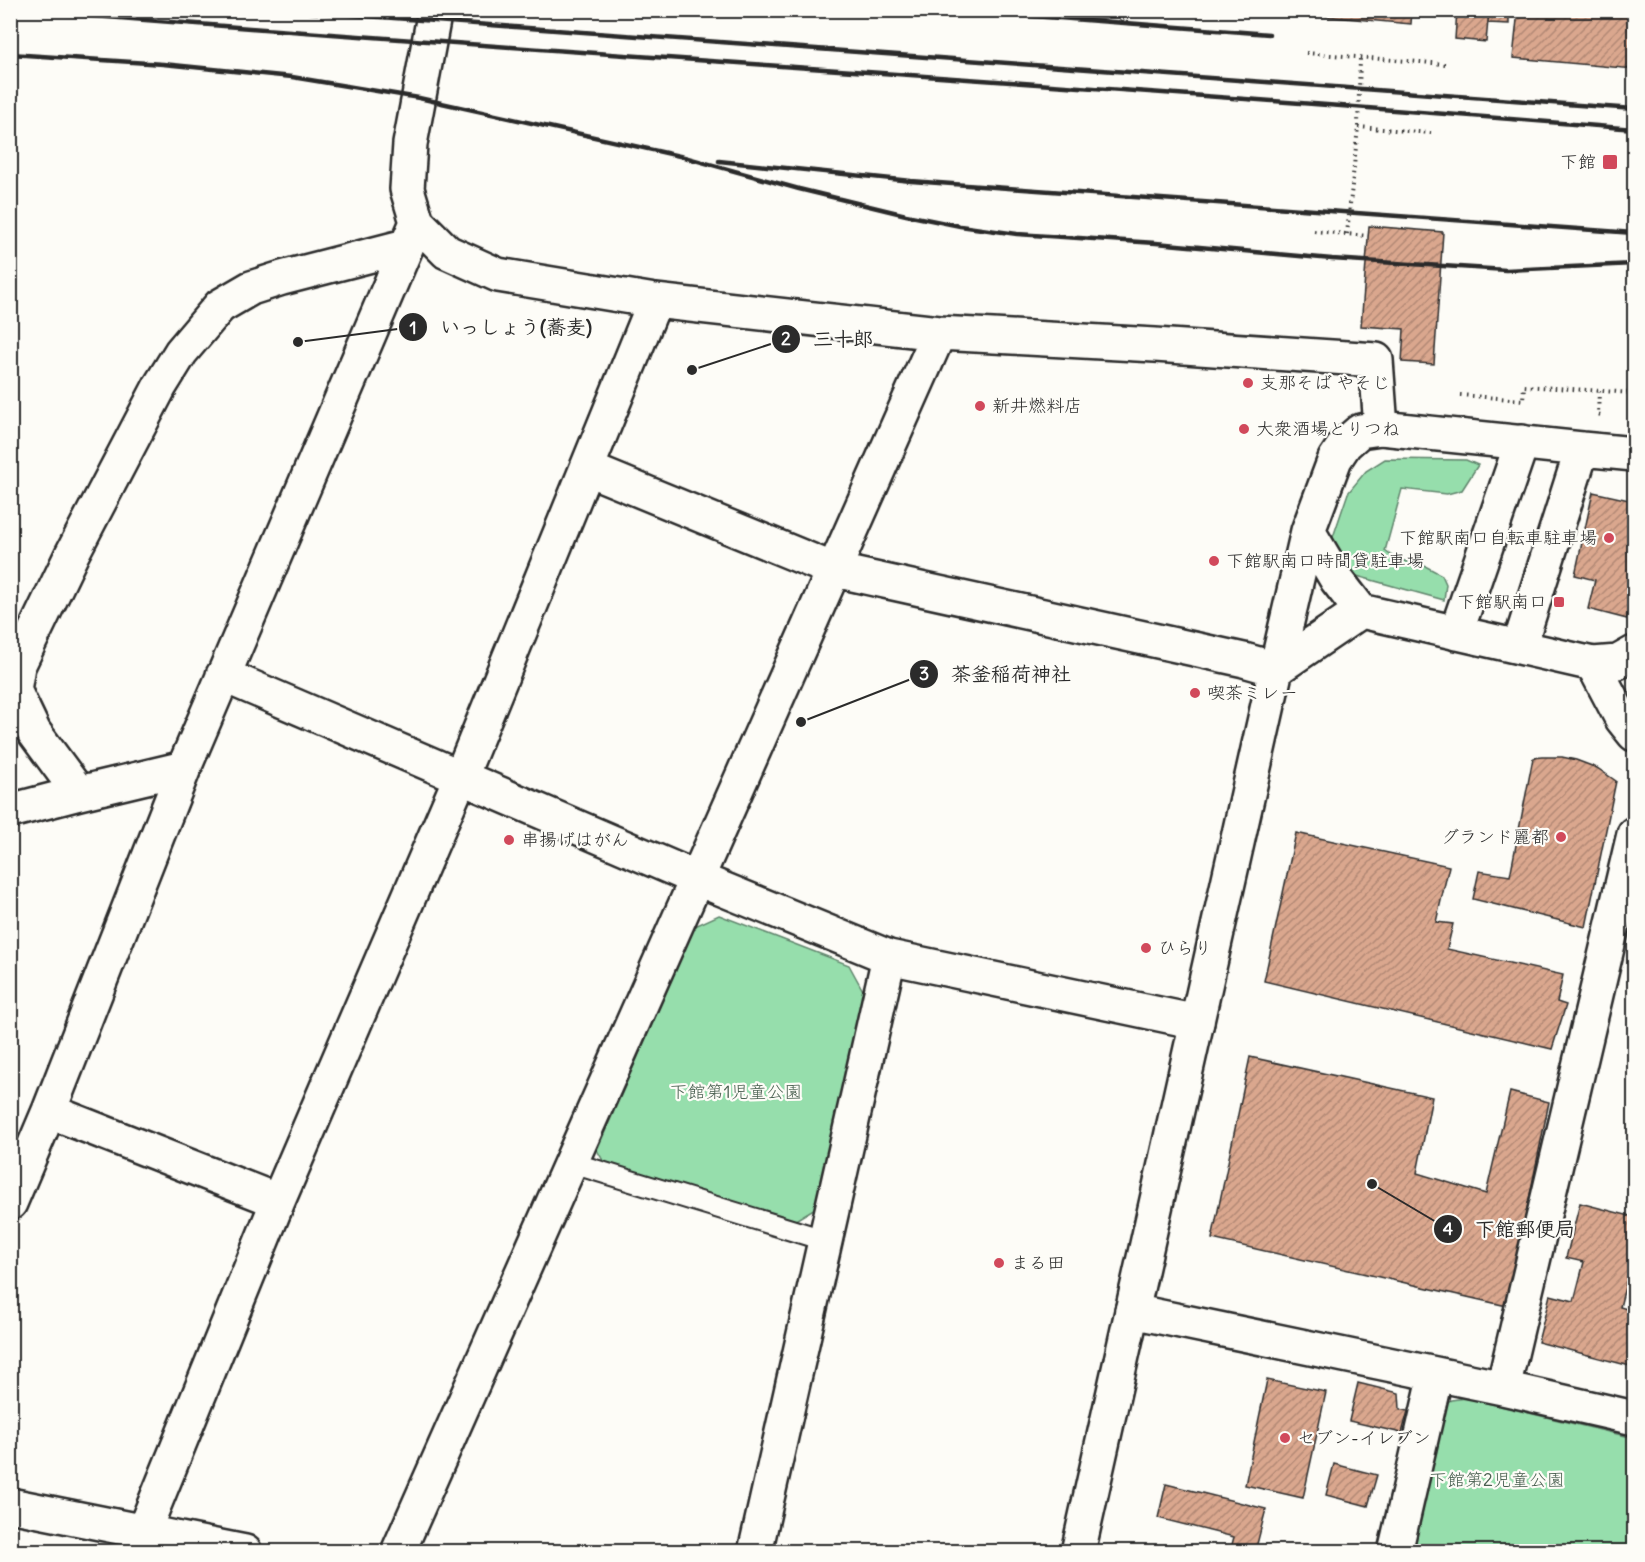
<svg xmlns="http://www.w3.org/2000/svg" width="1645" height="1562" viewBox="0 0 1645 1562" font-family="Delius,'Klee One',sans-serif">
<defs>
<pattern id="building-hatch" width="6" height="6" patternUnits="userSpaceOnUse" patternTransform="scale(1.5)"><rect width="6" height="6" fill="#daa78e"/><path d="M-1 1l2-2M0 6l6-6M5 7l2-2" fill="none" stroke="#b18874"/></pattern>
</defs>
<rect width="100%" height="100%" fill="#fdfcf7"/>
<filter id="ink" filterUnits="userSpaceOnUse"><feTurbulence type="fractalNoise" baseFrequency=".0167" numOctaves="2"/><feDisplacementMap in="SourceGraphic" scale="12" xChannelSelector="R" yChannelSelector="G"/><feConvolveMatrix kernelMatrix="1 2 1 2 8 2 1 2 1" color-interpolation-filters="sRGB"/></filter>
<g filter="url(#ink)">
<!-- green -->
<path fill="#96deac" stroke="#60846c" stroke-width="1.5" d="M1385,459L1466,460L1478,465L1462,490L1447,494L1402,489L1385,551L1396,559L1425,566L1442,575L1446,584L1444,600L1346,573L1337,560L1333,537L1348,493L1366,471Z
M719,915L849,965L866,996L817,1207L794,1221L605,1164L597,1150L695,926Z
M1466,1398L1634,1438V1551L1407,1552L1439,1406L1451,1400Z"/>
<!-- building -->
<path fill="url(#building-hatch)" stroke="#2b2b2b" stroke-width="1.5" d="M1276,10H1412L1411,24L1276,12Z
M1457,10H1489L1486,42L1455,39Z
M1489,10H1509V24L1488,23Z
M1518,10H1634V69L1513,58Z
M1369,226L1443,232L1434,364L1402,362L1404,329L1361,326Z
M1593,492L1634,501V588L1627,619L1588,609L1595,580L1575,575Z
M1542,757H1562L1576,760L1597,768L1616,781L1586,927L1473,899L1479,871L1510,876L1533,758Z
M1296,833L1449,866L1436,922L1453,924L1447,949L1563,975L1557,1002L1566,1005L1552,1049L1264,981Z
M1250,1057L1432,1097L1417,1173L1486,1194L1510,1092L1549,1102L1507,1306L1212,1239Z
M1580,1203L1634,1217V1272L1629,1271L1620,1307L1634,1311V1367L1538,1342L1550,1295L1574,1301L1584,1262L1566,1258Z
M1267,1380L1326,1392L1303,1498L1245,1485Z
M1358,1383L1399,1393L1400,1409L1408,1411L1402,1433L1349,1421Z
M1334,1464L1377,1475L1368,1506L1326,1495Z
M1166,1484L1266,1509L1255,1552H1230L1234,1537L1158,1518Z"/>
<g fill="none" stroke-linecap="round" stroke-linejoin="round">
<defs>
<path id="lane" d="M572,1163L824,1240"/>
<path id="street" d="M417,222L447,252L498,275L655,301L939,333L1155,345L1376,360L1381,428
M588,469L834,570L1244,660L1276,669
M1593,664L1622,719L1634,734
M223,675L698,879L889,957L1197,1022
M79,793L34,732L14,690L18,666L72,554L160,386L181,352L220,306L251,288L282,278L406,246
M10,811L79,793L184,768
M49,1111L278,1201
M10,1203L49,1111L184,768L417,222L407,189L410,144L435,10
M1132,1311L1503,1388L1634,1418
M1503,1388L1634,834
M10,1505L245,1552
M144,1530L278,1201L461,776L655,301
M398,1552L939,333
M755,1552L889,957
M1395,1552L1436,1374"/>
<path id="secondary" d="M1582,449L1634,454
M1308,531L1337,580L1361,611
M1456,633L1522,442
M1519,647L1593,664L1618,662L1634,653
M1078,1552L1276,669L1308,531L1335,459L1345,444L1360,431L1381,428L1582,449L1519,647L1361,611L1276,669"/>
</defs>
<!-- lane casing -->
<use href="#lane" stroke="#2b2b2b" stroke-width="24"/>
<!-- street casing -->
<use href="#street" stroke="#2b2b2b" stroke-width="38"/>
<!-- secondary casing -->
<use href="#secondary" stroke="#2b2b2b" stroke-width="38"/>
<!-- path -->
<path stroke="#2b2b2b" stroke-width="4" stroke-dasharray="1.5 4.5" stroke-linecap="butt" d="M1306,53L1445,64
M1358,127L1431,133
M1314,231L1368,236
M1599,391L1598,414L1601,415
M1460,395L1523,400L1524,386L1634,393"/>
<!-- lane -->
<use href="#lane" stroke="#fdfcf7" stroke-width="20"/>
<!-- street -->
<use href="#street" stroke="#fdfcf7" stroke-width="33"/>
<!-- secondary -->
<use href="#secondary" stroke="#fdfcf7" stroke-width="33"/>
<!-- rail -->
<path stroke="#2b2b2b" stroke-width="4.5" d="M19,10C557,54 1096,84 1634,129
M284,10L1634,109
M955,10L1269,34
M10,54L163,64L292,77L419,98L684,157L799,189L906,215L960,226L1017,234L1156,243L1332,259L1506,270L1634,264
M719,161L911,181L1634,233"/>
<!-- path-bridge -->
<path stroke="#2b2b2b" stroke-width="4" stroke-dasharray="1.5 4.5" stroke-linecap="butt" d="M1347,234L1358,127L1360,58"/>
</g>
</g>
<!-- markers -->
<g fill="#d1495b" stroke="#fdfcf7" stroke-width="2">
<rect x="1602" y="154" width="16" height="16" rx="3"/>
<circle cx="1248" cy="383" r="6"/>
<circle cx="980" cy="406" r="6"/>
<circle cx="1244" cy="429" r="6"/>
<circle cx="1609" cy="538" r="6"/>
<circle cx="1214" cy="561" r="6"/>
<rect x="1553" y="596" width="12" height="12" rx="3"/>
<circle cx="1195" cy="693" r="6"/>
<circle cx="1561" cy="837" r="6"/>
<circle cx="509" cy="840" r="6"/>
<circle cx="1146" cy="948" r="6"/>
<circle cx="999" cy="1263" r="6"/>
<circle cx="1285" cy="1438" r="6"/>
</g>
<g text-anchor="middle" stroke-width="4.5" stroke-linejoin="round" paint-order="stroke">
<!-- poi labels -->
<g font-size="18" fill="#2b2b2b" stroke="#fdfcf7" text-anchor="start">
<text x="1596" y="168" text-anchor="end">下館</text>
<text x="1260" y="389">支那そば やそじ</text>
<text x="992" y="412">新井燃料店</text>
<text x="1256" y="435">大衆酒場とりつね</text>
<text x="1597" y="544" text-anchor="end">下館駅南口自転車駐車場</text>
<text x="1226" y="567">下館駅南口時間貸駐車場</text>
<text x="1547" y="608" text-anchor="end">下館駅南口</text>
<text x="1207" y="699">喫茶ミレー</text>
<text x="1549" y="843" text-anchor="end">グランド麗都</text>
<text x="521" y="846">串揚げはがん</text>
<text x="1158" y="954">ひらり</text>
<text x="1011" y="1269">まる田</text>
<text x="1297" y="1444">セブン-イレブン</text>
</g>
<!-- park labels -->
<g font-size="18" fill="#4b6152" stroke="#fdfcf7">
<text x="736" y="1098">下館第1児童公園</text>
<text x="1497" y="1486">下館第2児童公園</text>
</g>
</g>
<!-- callouts -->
<path fill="none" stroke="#2b2b2b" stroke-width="2" d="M298 342L413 327M692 370L786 339M801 722L924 674M1372 1184L1448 1229"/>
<g fill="#2b2b2b" stroke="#fdfcf7" stroke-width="2">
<circle cx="298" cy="342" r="6"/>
<circle cx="692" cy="370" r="6"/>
<circle cx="801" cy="722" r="6"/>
<circle cx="1372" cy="1184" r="6"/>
<circle cx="413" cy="327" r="15"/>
<circle cx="786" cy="339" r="15"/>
<circle cx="924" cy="674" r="15"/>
<circle cx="1448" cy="1229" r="15"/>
</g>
<g font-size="18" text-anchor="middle" font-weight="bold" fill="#fff">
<text x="413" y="334">1</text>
<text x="786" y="345">2</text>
<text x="924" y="680">3</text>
<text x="1448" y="1235">4</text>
</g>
<g font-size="20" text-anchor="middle" font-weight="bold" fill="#2b2b2b" stroke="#fdfcf7" stroke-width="4.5" stroke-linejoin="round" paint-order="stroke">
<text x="516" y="334">いっしょう(蕎麦)</text>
<text x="843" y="346">三十郎</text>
<text x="1011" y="681">茶釜稲荷神社</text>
<text x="1525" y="1236">下館郵便局</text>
</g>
<!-- margin -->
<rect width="1645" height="1562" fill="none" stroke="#fdfcf7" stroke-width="36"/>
<rect x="18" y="18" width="1609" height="1526" fill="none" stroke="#2b2b2b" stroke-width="2" filter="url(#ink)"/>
</svg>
